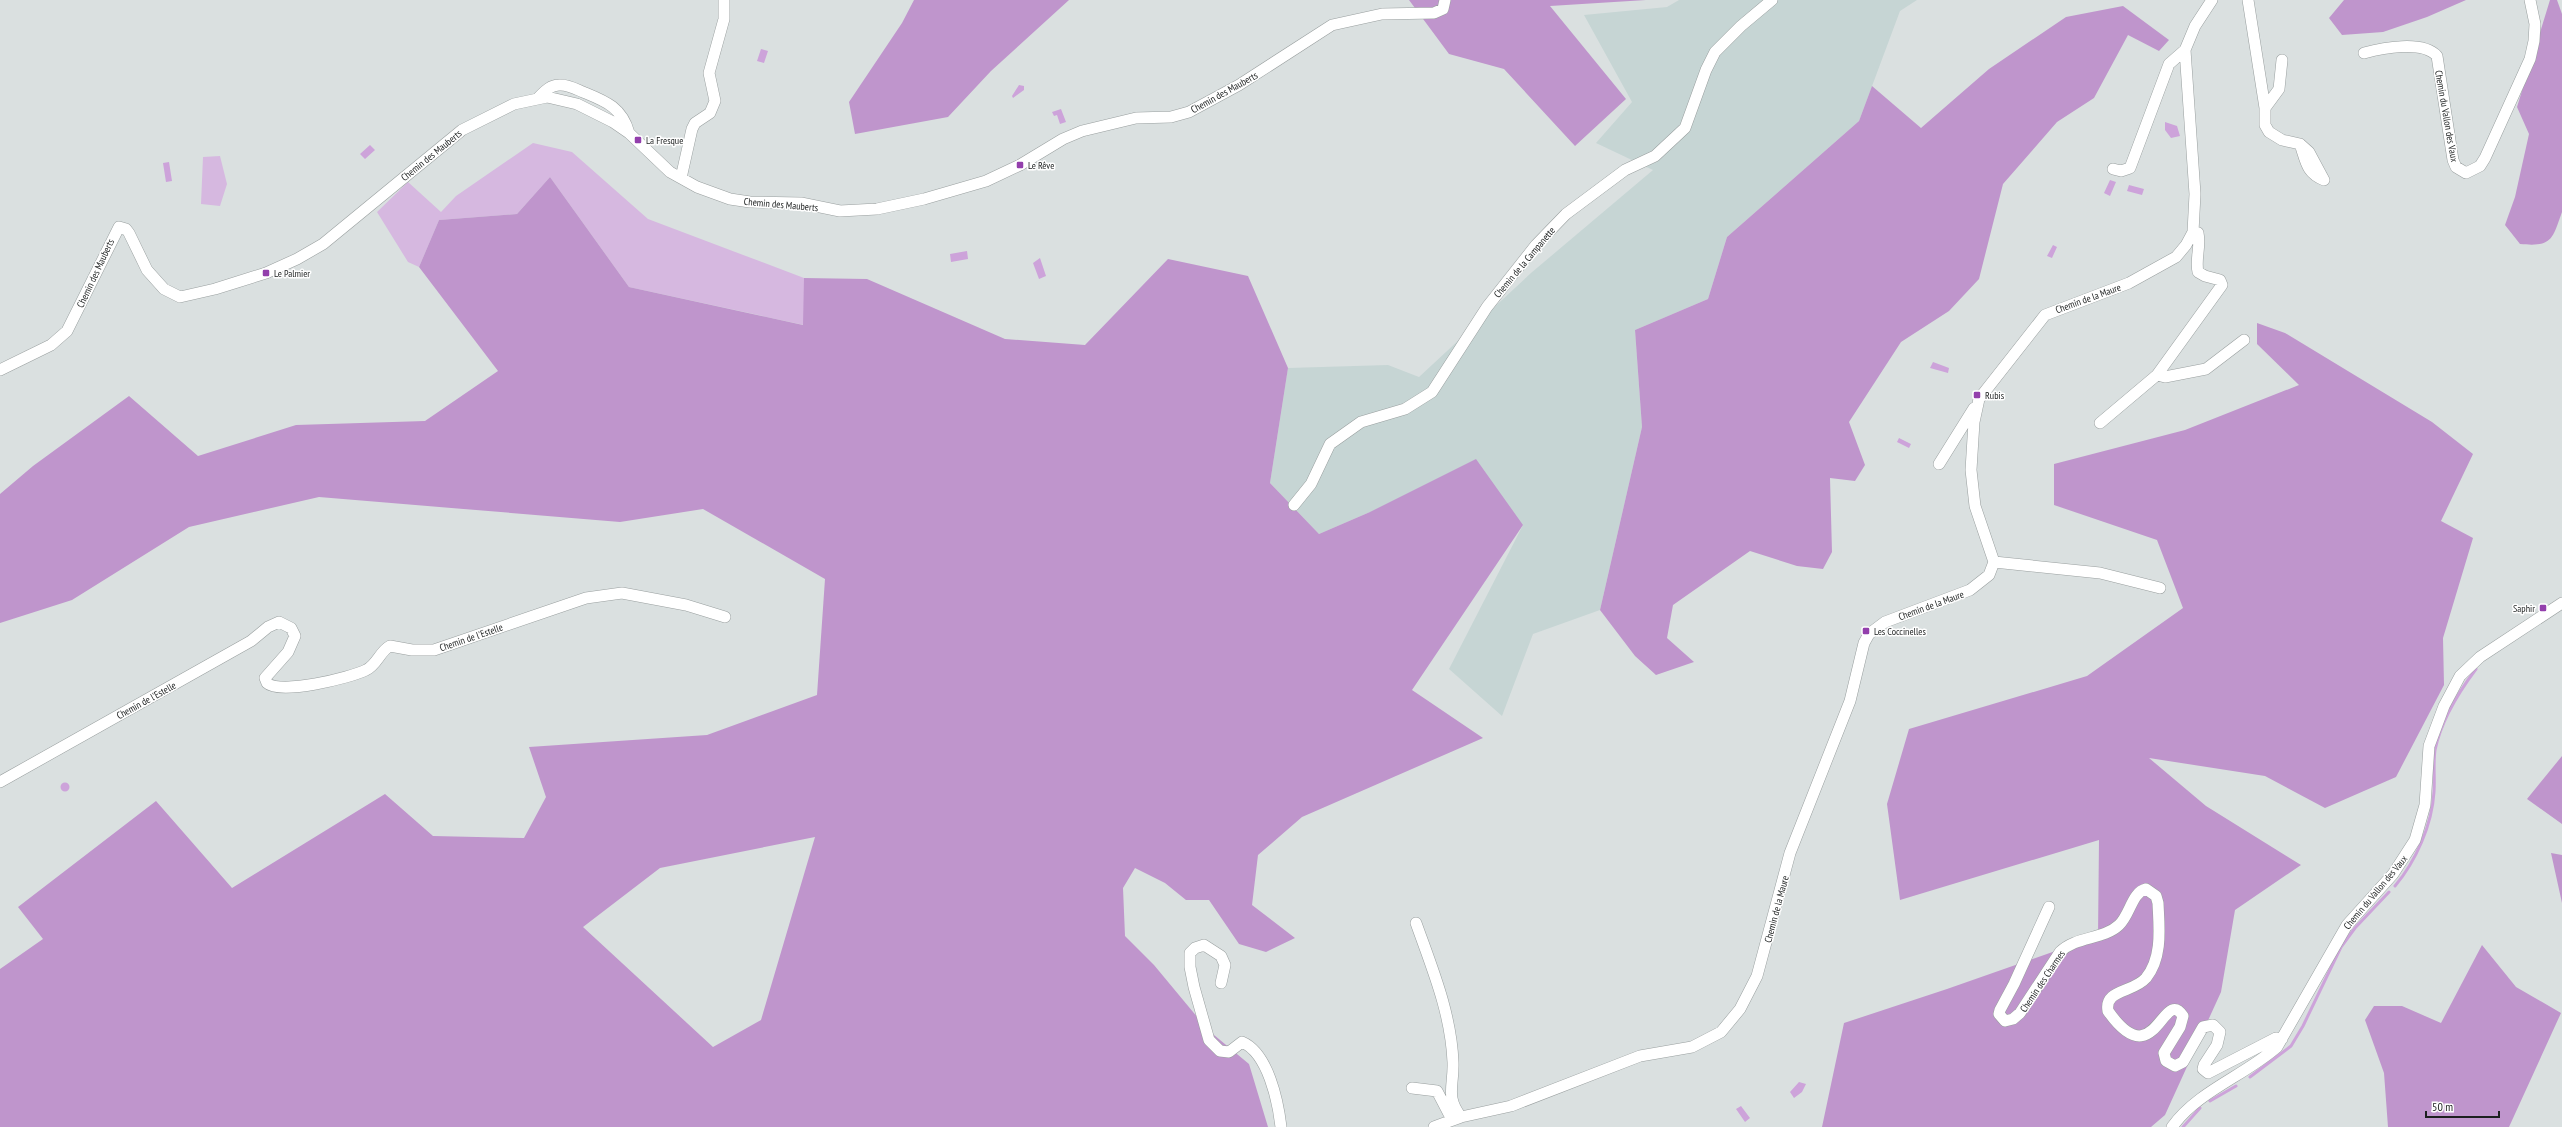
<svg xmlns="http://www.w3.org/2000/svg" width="2562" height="1127" viewBox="0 0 2562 1127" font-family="'PT Sans Narrow',sans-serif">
<rect width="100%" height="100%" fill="#dae0e0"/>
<!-- built -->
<path fill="#c6d5d4" d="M1679,0H1917L1900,11L1859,121L1727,237L1708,299L1635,330L1642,427L1600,610L1533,634L1502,716L1449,669L1523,525L1370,512L1319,534L1270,483L1288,368L1388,365L1419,377L1531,273L1653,170L1596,143L1632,102L1584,15L1667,7Z"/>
<!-- green -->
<path fill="#d6b8e0" d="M533,143L572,152L648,219L804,278V325L629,287L550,177L517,214L439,220L419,267L408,262L377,212L408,182L441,212L456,196Z
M220,156L227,184L220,206L201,204L203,157Z"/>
<!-- forest -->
<path fill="#bf95cc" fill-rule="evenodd" d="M914,0H1069L991,71L948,117L855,134L849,102L902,23Z
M1409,0H1646L1550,6L1626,99L1575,146L1504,69L1449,54Z
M2344,0H2466L2427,17L2383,32L2342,35L2329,18Z
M2550,0H2557L2562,14V212C2552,240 2552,247 2520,244L2505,225L2515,197L2529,134L2517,107Z
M2123,6L2169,40L2159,51L2128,35L2094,98L2057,122L2003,184L1979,279L1949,311L1901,342L1849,422L1865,465L1855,481L1830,478L1832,552L1823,569L1797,566L1750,551L1673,605L1667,638L1694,662L1656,675L1635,656L1600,610L1642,427L1635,330L1708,299L1727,237L1859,121L1872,86L1921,128L1989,69L2066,17Z
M550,177L629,287L803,325L804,278L867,279L1005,339L1085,345L1168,259L1248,276L1288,368L1270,483L1319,534L1370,512L1476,459L1523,525L1412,690L1483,738L1302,817L1258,855L1252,905L1295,938L1266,952L1239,944L1209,900H1186L1165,883L1135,868L1123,888L1125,936L1154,965L1208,1030L1249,1064L1268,1127H0V969L43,939L18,907L156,801L232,888L385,794L433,836L524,838L546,797L529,747L707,735L817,695L825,579L703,509L620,522L319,497L189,527L72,600L0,623V494L33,466L129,396L198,456L296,425L425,421L498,371L419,267L439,220L517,214ZM815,837L761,1020L713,1047L583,927L660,868Z
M2257,323L2285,333L2432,422L2473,454L2441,521L2473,538L2443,638L2444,685L2396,777L2325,808L2265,776L2149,758L2206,806L2301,865L2235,910L2221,992L2165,1115L2151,1127H1822L1844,1023L1947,989L2098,936L2099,840L1900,900L1887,804L1909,729L2087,676L2183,608L2157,540L2054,505V464L2185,430L2299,385L2257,344Z
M2562,756V824L2527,799Z
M2551,853L2562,855V903Z
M2482,945L2516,987L2561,1013L2509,1127H2388L2384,1073L2365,1020L2374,1006H2402L2441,1023Z"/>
<!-- water -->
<path fill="#cda3da" d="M761,49L768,51L764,63L757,61Z
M1019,85L1024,86V90L1013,98L1012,96Z
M1061,109L1066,122L1060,124L1057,115L1054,116L1052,112Z
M2165,122L2177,126L2180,136L2171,138L2165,130Z
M370,145L375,150L365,159L360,154Z
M169,162L172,181L166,182L163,163Z
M2110,180L2116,182L2110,196L2104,193Z
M2129,185L2144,189L2142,195L2127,191Z
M2053,245L2057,247L2052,258L2047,256Z
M967,251L968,259L951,262L950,254Z
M1040,258L1046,276L1039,279L1033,263Z
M1933,362L1949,368L1948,373L1930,368Z
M1899,438L1911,444L1909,448L1897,442Z
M60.5 787a4.5 4.5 0 1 1 9 0a4.5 4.5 0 1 1-9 0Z
M1799,1082L1806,1084L1802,1092L1794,1098L1790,1092Z
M1741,1106L1750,1118L1745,1122L1736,1109Z"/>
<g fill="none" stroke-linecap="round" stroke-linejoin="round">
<!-- stream -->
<path stroke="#cda3da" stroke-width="3" d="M2395,886C2416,861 2432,825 2434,792C2435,778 2433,764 2435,750C2441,720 2458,693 2476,669
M2250,1077L2291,1046L2303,1026L2341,947L2355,928L2389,892
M2210,1101L2236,1086
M2183,1127L2200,1108"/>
<defs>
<path id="minor" d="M2248,0L2265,108V125L2269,132L2282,140L2300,144L2309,152L2324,180C2306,173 2306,161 2300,144
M2364,53C2382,48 2423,40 2437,56L2453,160L2456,167L2466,173L2480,166L2485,158L2530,59L2534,41L2535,24L2530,0
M538,98C544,92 550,85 559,85C567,84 576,89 583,92C605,101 622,107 629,133
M2265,108L2279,89L2282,60
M2113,169L2121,171L2130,168L2169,64L2185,50
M681,178L692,129L695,123L710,113L715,101L709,73L724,19V0
M0,370L51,345L67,331L119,227L126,229L129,233L147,270L164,289L180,297L215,289L266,273L297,259L323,244L462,130L514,104L547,97L577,104L613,122L629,133L670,172L697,187L730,199L750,202L801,203L840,211L877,209L924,199L986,181L1020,165L1063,139L1082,131L1136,118L1171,117L1189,112L1239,85L1332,25L1382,14L1434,13L1443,9L1445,0
M2157,375L2165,377L2206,369L2244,340
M2100,423L2157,375L2222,285L2220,280L2205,276L2198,272C2195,259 2201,247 2198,233L2193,232
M1939,464L1974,408
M1294,505L1311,484L1330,444L1361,422L1405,409L1432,392L1487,307L1536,245L1566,214L1625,170L1655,156L1685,128L1706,70L1715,52L1741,26L1772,0
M1994,562L2100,573L2160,588
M0,782L251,641L268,627L279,622L291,628L295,636L288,652L265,678L267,683C280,695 350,678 366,670C377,665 380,651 390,646L412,650H434L586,598L622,593L686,605L725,617
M2049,907L2014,984L2000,1010L1999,1014L2005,1021L2013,1019L2020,1013L2060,952C2076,936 2103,940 2119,925C2130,915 2132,892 2146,889L2156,896L2158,903C2159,927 2163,957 2146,978C2133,993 2104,989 2108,1011C2155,1078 2163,985 2183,1016L2180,1027L2164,1053L2166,1061L2175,1066L2183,1062L2203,1027L2213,1025L2220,1032L2217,1045L2204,1065L2203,1069L2208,1073L2276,1038L2282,1039
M1416,923C1432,968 1451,1013 1453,1062C1454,1086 1445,1096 1461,1117
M1221,983L1225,965L1221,956L1204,945L1195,948L1190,953V967L1194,987L1209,1040L1220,1051L1229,1052L1242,1042C1268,1053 1278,1101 1281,1127
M1412,1088L1437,1091L1449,1114
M1434,1127L1461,1117L1511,1106L1640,1056L1692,1047L1721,1032L1740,1009L1757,976L1790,853L1850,701L1864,643L1869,634L1885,622L1970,590L1989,575L1994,562L1975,506L1971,470L1974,422L1979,399L2045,315L2129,283L2176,257L2186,245L2193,232L2195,194L2185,50L2195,26L2212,0
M2172,1127C2198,1091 2244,1076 2277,1047L2347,925L2393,874L2415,840L2425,805L2429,746L2444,706L2460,676L2480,657L2562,603"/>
</defs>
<!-- minor casing -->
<use href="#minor" stroke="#999f9f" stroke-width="12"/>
<!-- minor -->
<use href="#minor" stroke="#fff" stroke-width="11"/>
</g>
<!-- markers -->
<g fill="#933fac" stroke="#fff" stroke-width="1.5">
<rect x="634" y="136" width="8" height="8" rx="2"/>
<rect x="1016" y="161" width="8" height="8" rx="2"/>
<rect x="262" y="269" width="8" height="8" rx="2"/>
<rect x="1973" y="391" width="8" height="8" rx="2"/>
<rect x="2539" y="604" width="8" height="8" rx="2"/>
<rect x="1862" y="627" width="8" height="8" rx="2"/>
</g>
<g text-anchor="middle" stroke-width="3" stroke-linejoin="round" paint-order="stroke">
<!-- street labels -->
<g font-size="10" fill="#1d2020" stroke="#fff">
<text transform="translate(1224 92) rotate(-29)" y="4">Chemin des Mauberts</text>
<text transform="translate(2447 116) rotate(80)" y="4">Chemin du Vallon des Vaux</text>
<text transform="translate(431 155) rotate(-39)" y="4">Chemin des Mauberts</text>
<text transform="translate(781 204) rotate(5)" y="4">Chemin des Mauberts</text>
<text transform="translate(1524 262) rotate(-50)" y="4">Chemin de la Campanette</text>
<text transform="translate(95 273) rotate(-65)" y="4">Chemin des Mauberts</text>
<text transform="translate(2088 298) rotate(-20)" y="4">Chemin de la Maure</text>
<text transform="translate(1931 605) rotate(-20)" y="4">Chemin de la Maure</text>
<text transform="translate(471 637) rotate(-19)" y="4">Chemin de l'Estelle</text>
<text transform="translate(146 700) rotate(-29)" y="4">Chemin de l'Estelle</text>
<text transform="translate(2375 892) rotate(-50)" y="4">Chemin du Vallon des Vaux</text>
<text transform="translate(1776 909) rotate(-75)" y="4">Chemin de la Maure</text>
<text transform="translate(2042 981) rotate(-56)" y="4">Chemin des Charmes</text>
</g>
<!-- poi labels -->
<g font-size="10" fill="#1d2020" stroke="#fff" text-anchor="start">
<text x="646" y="144">La Fresque</text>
<text x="1028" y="169">Le Rêve</text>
<text x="274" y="277">Le Palmier</text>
<text x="1985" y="399">Rubis</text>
<text x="2535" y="612" text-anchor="end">Saphir</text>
<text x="1874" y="635">Les Coccinelles</text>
</g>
</g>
<!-- scale -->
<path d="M2426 1111v6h73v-6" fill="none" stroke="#1d2020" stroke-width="2"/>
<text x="2432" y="1111" font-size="12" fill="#1d2020" stroke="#ffffff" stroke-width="3" paint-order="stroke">50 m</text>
</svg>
